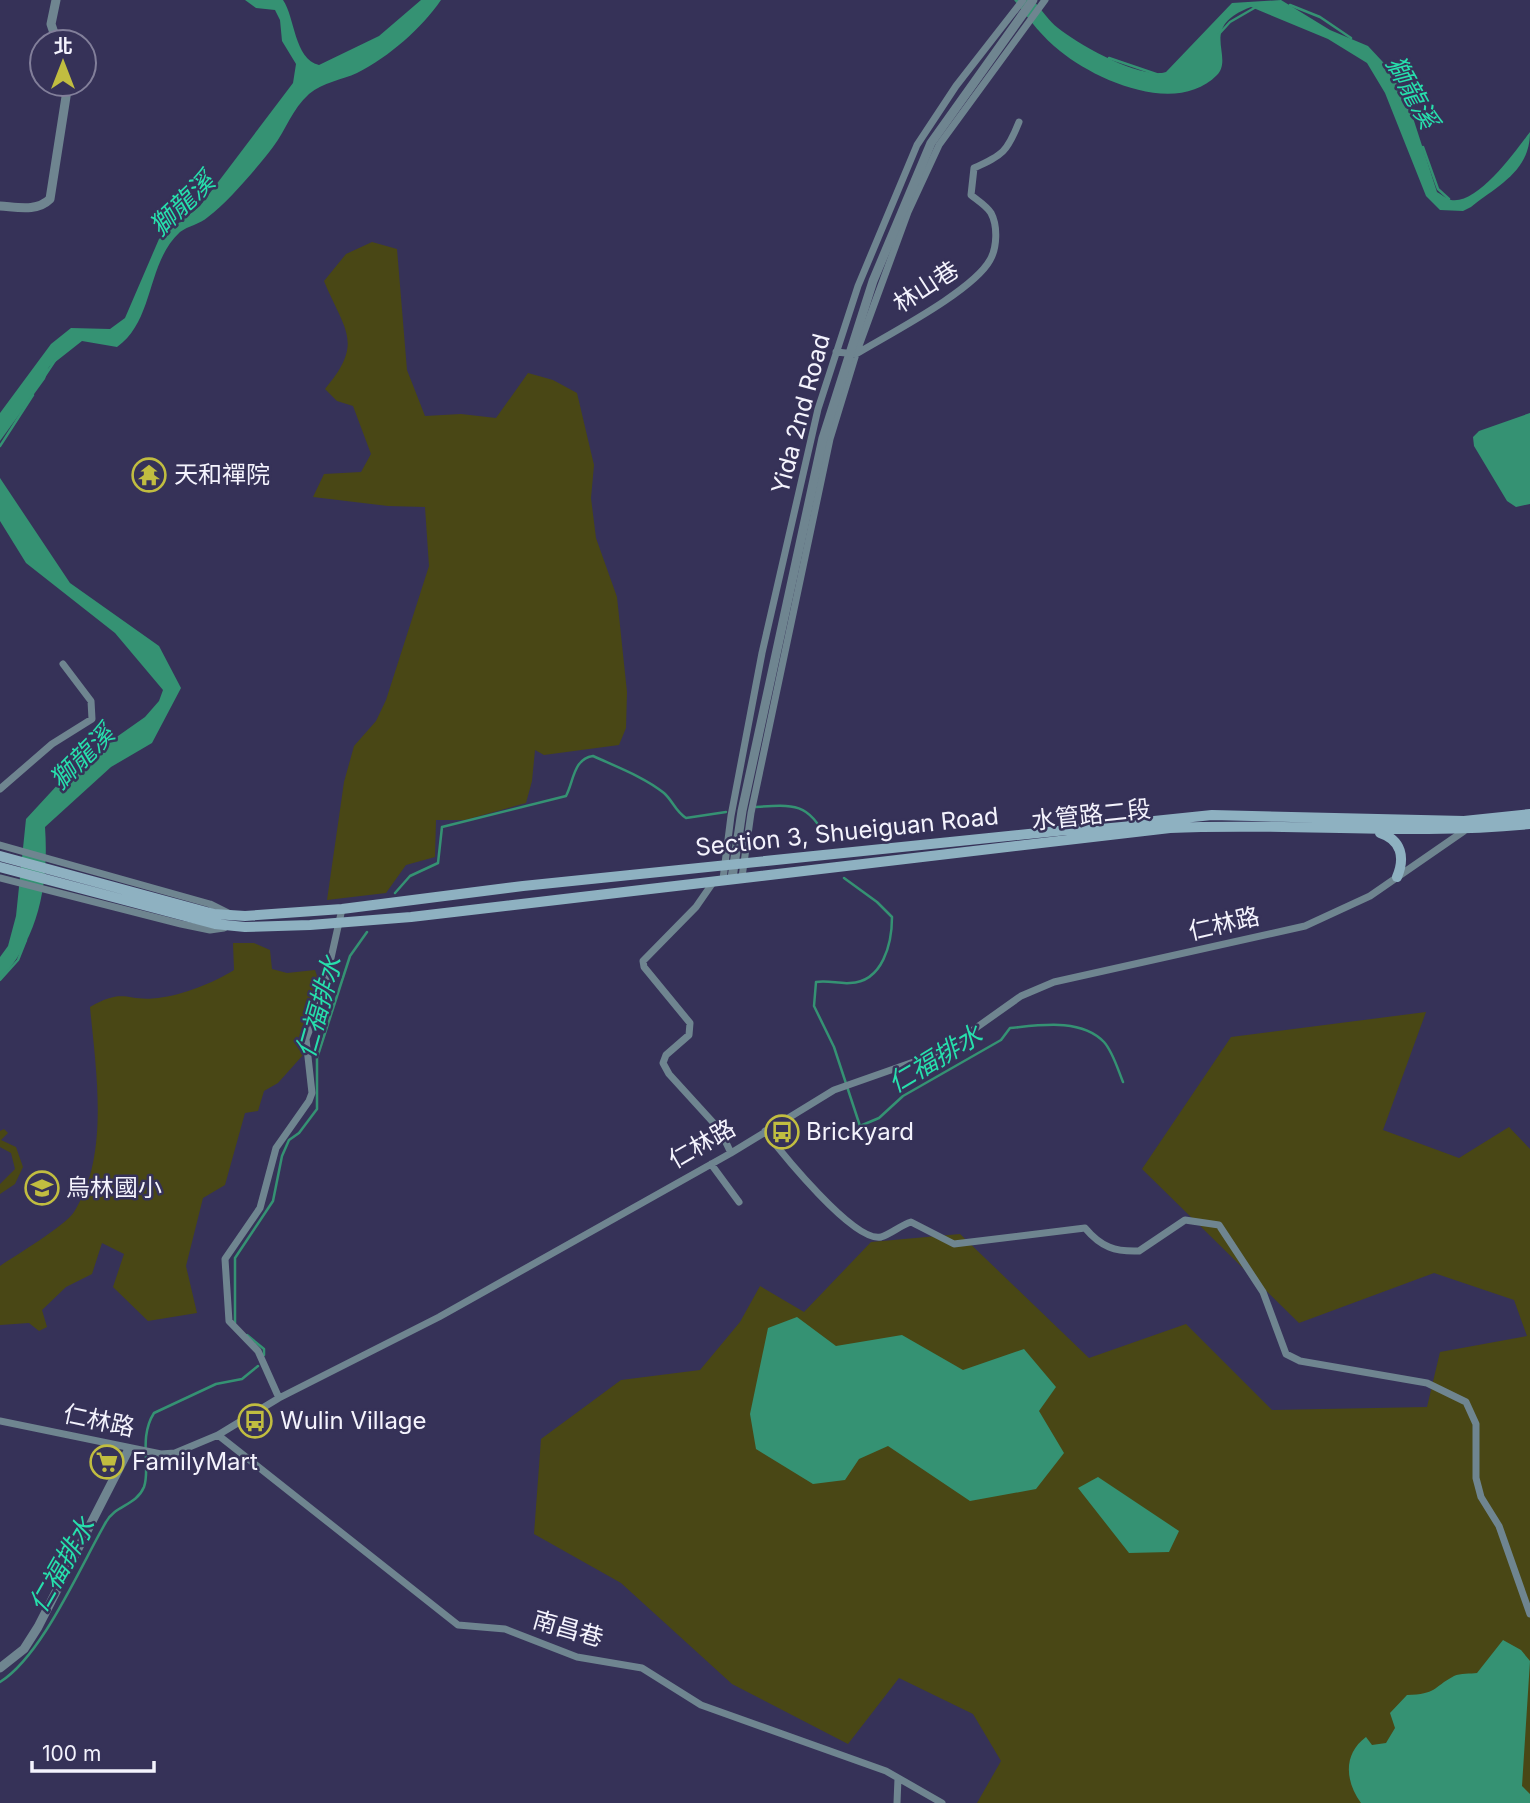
<svg xmlns="http://www.w3.org/2000/svg" width="1530" height="1803" viewBox="0 0 1530 1803" font-family="Inter,'Noto Sans TC',sans-serif">
<rect width="100%" height="100%" fill="#363258"/>
<!-- green -->
<path fill="#494715" d="M372,242L397,249L407,370L425,416L461,414L496,418L528,373L553,380L577,393L594,465L591,498L596,538L617,597L627,692L626,728L619,745L544,755L535,750L532,781L526,803L465,820H436L435,857L406,865L386,893L327,900L344,782L354,746L376,721L386,700L429,566L425,507L388,506L313,497L324,474L361,472L371,454L353,406L337,401L325,389C365,342 344,330 324,281L346,254Z
M233,943H254L270,950L272,969L287,973L315,970C328,1004 307,1006 301,1033C299,1039 302,1049 303,1055L278,1083L264,1091L258,1111L245,1113L225,1185L203,1198L186,1266L197,1313L148,1321L113,1287L124,1254L102,1243L92,1274L66,1287L42,1310L47,1327L39,1331L29,1323L0,1325V1266C16,1255 65,1226 74,1212C110,1156 96,1071 90,1007C125,987 125,1002 158,998C183,995 213,983 234,970Z
M1426,1012L1383,1130L1459,1158L1509,1127L1530,1149V1803H977L1001,1761L973,1714L899,1678L848,1744L732,1684L621,1583L534,1534L541,1439L621,1380L700,1370L740,1322L760,1286L804,1312L871,1242L960,1234L1089,1358L1186,1324L1272,1410L1427,1407L1440,1352L1527,1336L1514,1300L1434,1273L1299,1323L1142,1169L1231,1037Z
M4,1129L8,1133L1,1140L16,1147L23,1167L15,1184L0,1194V1184L15,1169L11,1153L0,1147V1131Z"/>
<!-- water -->
<path fill="#359273" d="M245,0H283C295,17 294,59 319,65L379,36L421,0H441C421,29 390,56 357,73C342,80 323,82 309,94C292,109 286,130 273,147C257,168 229,201 208,217C200,224 188,226 180,232C146,263 155,320 117,347L82,341L49,367L45,379L0,441V413L51,344L71,328L110,329L125,318L159,239L200,206L293,83L296,64L282,41L280,20L275,10L256,8Z
M1014,0H1033C1041,9 1049,21 1058,28C1079,45 1141,80 1166,72L1232,3L1281,0L1330,30L1368,46L1395,75L1405,93L1437,192C1441,194 1447,199 1451,200C1478,205 1516,150 1530,132C1530,171 1499,185 1471,207L1463,211L1440,210L1426,196L1385,93L1367,63L1328,39L1251,7C1197,27 1235,56 1217,75C1177,116 1097,81 1060,51C1042,37 1028,18 1014,0Z
M1530,413V504L1516,507L1507,501L1474,446L1473,437L1479,431Z
M0,478L70,583L159,646L181,688L152,743L111,767L45,827C49,883 39,938 0,980V957L8,946L16,916L26,819L74,767L145,717L159,701L163,690L115,633L26,563L0,521Z
M797,1317L836,1346L902,1335L963,1370L1024,1349L1056,1387L1039,1411L1064,1453L1036,1489L970,1501L888,1446L859,1459L845,1480L813,1484L756,1449L750,1414L768,1328Z
M1098,1477L1179,1531L1169,1552L1129,1553L1078,1488Z
M1503,1640L1521,1650L1530,1661L1522,1786L1530,1794V1803H1361C1345,1781 1343,1754 1366,1737L1372,1745L1386,1743L1395,1728L1390,1713L1407,1695C1437,1694 1432,1688 1454,1676C1460,1673 1471,1674 1477,1673Z"/>
<g fill="none" stroke-linecap="round" stroke-linejoin="round">
<!-- stream -->
<path stroke="#359273" stroke-width="2.5" d="M1290,5L1320,17L1351,38
M1219,34L1230,22L1256,7
M1109,58L1159,75
M1423,147L1438,189L1449,199
M44,377L56,359
M0,446L33,395
M756,807C793,804 810,803 826,839
M844,878L877,902L892,917C892,943 883,982 850,983C839,984 828,980 816,982L814,1006L834,1047L860,1126L879,1118L903,1096L1001,1040L1010,1028C1040,1025 1081,1018 1104,1042C1113,1052 1118,1070 1123,1082
M395,893L410,876L438,863L442,827L566,796C574,781 573,759 593,756C617,767 644,777 664,793C673,801 675,811 686,818L726,812
M0,980L18,960L26,940
M235,1323V1258L273,1201L282,1156L289,1140L299,1133L317,1109V1058L350,956L367,932
M247,1335L264,1349V1355
M0,1682C42,1656 80,1567 106,1522C115,1505 136,1506 144,1487C151,1468 138,1438 154,1413L216,1384L242,1379L258,1366"/>
<!-- minor -->
<path stroke="#6f8590" stroke-width="7" d="M836,352L856,354C889,334 973,291 990,260C997,248 998,226 991,213C987,206 977,200 971,195L974,168C1003,155 1007,152 1019,122
M0,789L52,744L92,719L91,701L63,664
M0,845L210,904L230,914
M742,877L751,813L830,439L856,354L908,212L939,145L1045,0
M0,878L181,924L210,930L224,928
M723,879L731,816L762,653L818,409L858,286L917,145L956,86L1023,0
M714,881L696,907L643,961L644,967L690,1023L689,1035L666,1055L663,1063L669,1074L720,1130L731,1153
M765,1131C781,1152 854,1243 881,1237C891,1234 901,1225 911,1222L954,1244L1085,1228C1101,1247 1115,1252 1139,1251L1185,1220L1219,1225L1263,1292L1286,1354L1300,1361L1427,1383L1466,1402L1476,1424V1478L1481,1497L1499,1526L1530,1614
M711,1164L739,1202
M279,1398L258,1351L229,1321L225,1259L260,1208L276,1148L309,1101L312,1093L306,1039L322,998L342,909
M0,1421L161,1454L175,1453L218,1435L279,1398L439,1317L731,1153L834,1090L942,1052L1021,996L1054,982L1305,926L1370,896L1464,831V826
M218,1435L458,1625L505,1629L577,1657L642,1668L701,1705L886,1771L942,1803
M897,1803L898,1778"/>
<!-- tertiary -->
<path stroke="#6f8590" stroke-width="9" d="M56,0L51,24L57,42
M0,206C17,207 37,212 50,199L68,84
M732,878L742,811L823,438L873,281L931,143L1033,0
M0,1668L24,1649L38,1627L129,1449"/>
<!-- secondary -->
<path stroke="#8eb1c1" stroke-width="10" d="M1380,833C1402,840 1405,858 1397,877
M0,856L214,914L245,916L342,909L523,886L1212,815L1464,821L1530,814
M0,867L215,924L245,927L310,925L411,917L1170,828C1290,822 1410,836 1530,824"/>
</g>
<!-- icons -->
<defs>
<symbol id="temple-ring" viewBox="-11 -11 22 22"><circle r="9.5" fill="#363258" stroke="#c1bd40" stroke-width="1.5"/><path d="M0-6L5-2H3V0L6.5 2.5H4V6H1.5V3h-3V6H-4V2.5H-6.5L-3 0V-2H-5Z" fill="#c1bd40"/></symbol>
<symbol id="bus-ring" viewBox="-11 -11 22 22"><circle r="9.5" fill="#363258" stroke="#c1bd40" stroke-width="1.5"/><path d="M-5-6H5V4H4V6H2V4H-2V6H-4V4H-5ZM-3.5-4V0h7V-4ZM-3.5 1.2v1.5H-2V1.2ZM2 1.2v1.5H3.5V1.2Z" fill="#c1bd40"/></symbol>
<symbol id="school-ring" viewBox="-11 -11 22 22"><circle r="9.5" fill="#363258" stroke="#c1bd40" stroke-width="1.5"/><path d="M0-5L7-2L0 1L-7-2ZM-4 1L0 2.5L4 1V4Q0 6-4 4Z" fill="#c1bd40"/></symbol>
<symbol id="supermarket-ring" viewBox="-11 -11 22 22"><circle r="9.5" fill="#363258" stroke="#c1bd40" stroke-width="1.5"/><path d="M-6-5.5h2.5l.6 2H6L4.5 2H-2.5L-4.4-4H-6ZM-1.5 3.2a1.3 1.3 0 1 0 .1 0ZM3 3.2a1.3 1.3 0 1 0 .1 0Z" fill="#c1bd40"/></symbol>
</defs>
<g fill-rule="evenodd">
<use href="#temple-ring" x="130" y="456" width="38" height="38"/>
<use href="#bus-ring" x="763" y="1113" width="38" height="38"/>
<use href="#school-ring" x="23" y="1169" width="38" height="38"/>
<use href="#bus-ring" x="236" y="1402" width="38" height="38"/>
<use href="#supermarket-ring" x="88" y="1443" width="38" height="38"/>
</g>
<g text-anchor="middle" stroke-width="5" stroke-linejoin="round" paint-order="stroke">
<!-- street labels -->
<g font-size="24" fill="#f4f3fd" stroke="#363258">
<text transform="translate(926 287) rotate(-33)" y="8">林山巷</text>
<text transform="translate(801 414) rotate(-75)" y="8">Yida 2nd Road</text>
<text transform="translate(1091 815) rotate(-6)" y="8">水管路二段</text>
<text transform="translate(847 832) rotate(-6)" y="8">Section 3, Shueiguan Road</text>
<text transform="translate(1224 924) rotate(-13)" y="8">仁林路</text>
<text transform="translate(702 1144) rotate(-30)" y="8">仁林路</text>
<text transform="translate(99 1421) rotate(12)" y="8">仁林路</text>
<text transform="translate(568 1629) rotate(16)" y="8">南昌巷</text>
</g>
<!-- poi labels -->
<g font-size="24" fill="#f4f3fd" stroke="#363258" text-anchor="start">
<text x="174" y="483">天和禪院</text>
<text x="806" y="1140">Brickyard</text>
<text x="66" y="1196">烏林國小</text>
<text x="280" y="1429">Wulin Village</text>
<text x="132" y="1470">FamilyMart</text>
</g>
<!-- water labels -->
<g font-size="26" font-style="italic" fill="#27dfac" stroke="#363258">
<text transform="translate(1412 92) rotate(61)" y="9">獅龍溪</text>
<text transform="translate(182 204) rotate(-44)" y="9">獅龍溪</text>
<text transform="translate(82 757) rotate(-45)" y="9">獅龍溪</text>
<text transform="translate(319 1007) rotate(-74)" y="9">仁福排水</text>
<text transform="translate(935 1059) rotate(-31)" y="9">仁福排水</text>
<text transform="translate(62 1565) rotate(-60)" y="9">仁福排水</text>
</g>
</g>
<!-- north arrow -->
<g transform="translate(63 63)"><circle r="33" fill="#363258" stroke="#827f9a" stroke-width="2"/>
<path d="M0-5L12 26L0 18L-12 26Z" fill="#c1bd40"/>
<text y="-10" font-size="19" font-weight="bold" text-anchor="middle" fill="#f4f3fd">北</text>
</g>
<!-- scale -->
<path d="M32 1761v10h122v-10" fill="none" stroke="#f4f3fd" stroke-width="3.5"/>
<text x="42" y="1761" font-size="21" fill="#f4f3fd" stroke="#363258" stroke-width="5" paint-order="stroke">100 m</text>
</svg>
